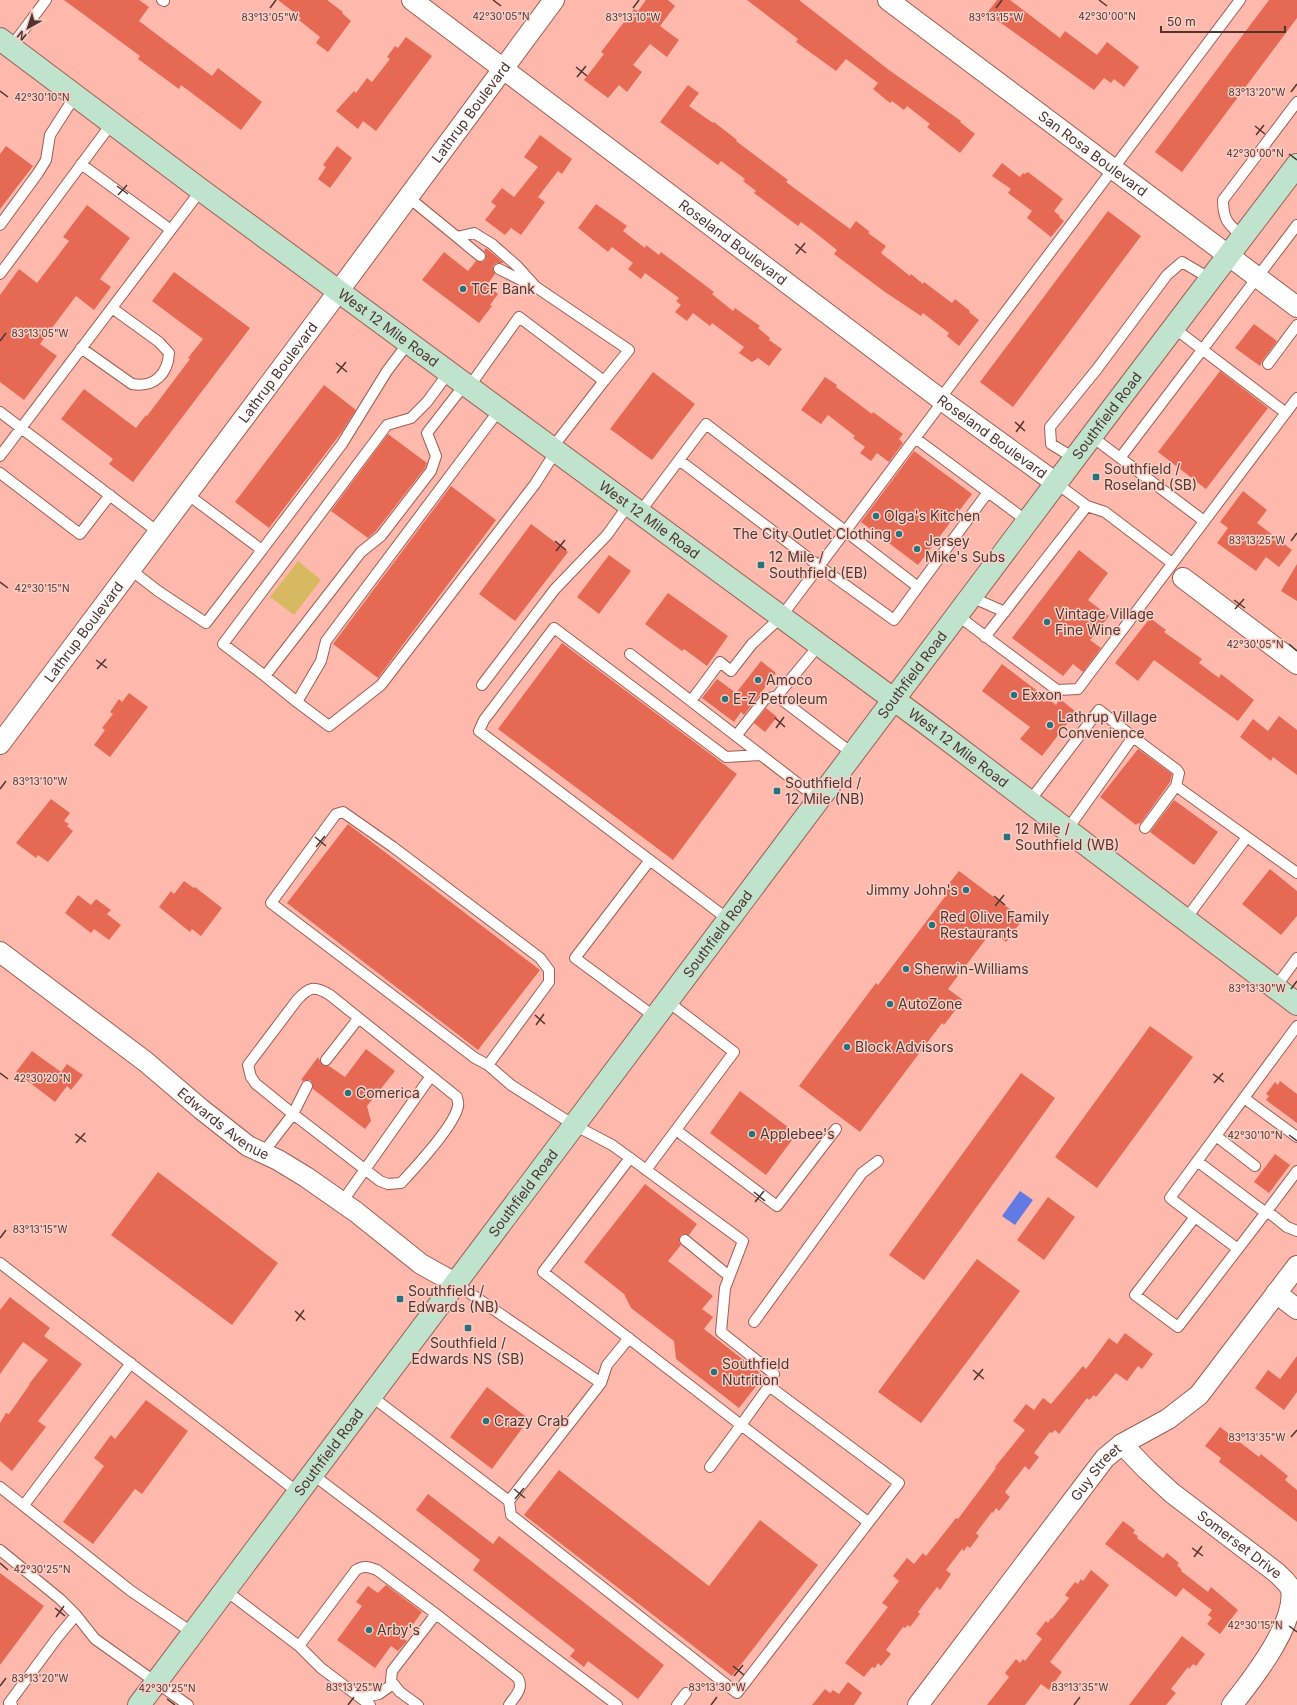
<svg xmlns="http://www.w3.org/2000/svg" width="1297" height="1705" viewBox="0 0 1297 1705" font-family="Inter,sans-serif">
<rect width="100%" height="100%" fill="#ffb9ac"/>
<!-- green -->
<path fill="#d7b961" d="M298,561L321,580L294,615L270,597Z"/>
<!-- water -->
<path fill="#627ae3" d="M1020,1191L1033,1200L1015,1225L1002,1216Z"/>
<!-- building -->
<path fill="#e66954" d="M64,0H139L149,7L139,21L212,76L218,68L262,102L241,130L181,85L179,89L138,59L140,56Z
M278,0H327L343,12L342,13L351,21L328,52L316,43L320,37L299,20L301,18Z
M646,0H668L675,6L660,26L679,40L667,57L650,44L633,65L642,72L627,92L619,85L608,98L584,80L604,54L601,52L634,9L638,11Z
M747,0H799L889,70L961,121L960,122L975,134L960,153L927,127L930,124L907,106L904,110L892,101L890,103L873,89L878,83L846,59L836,71L796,42L798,39Z
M997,0H1010L1060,38L1065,31L1097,55L1107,42L1139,67L1124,87L1114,79L1111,83L1104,78L1094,90L987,13Z
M1269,0H1297V18L1182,172L1155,152Z
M406,37L432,56L376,131L363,121L358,129L336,111L354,91L356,93L367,78L372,82L390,59L387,57L395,46L398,48Z
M688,85L699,93L689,106L713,123L714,122L737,140L736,141L788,180L786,182L850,229L856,221L870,232L868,233L886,246L881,253L910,276L911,274L923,284L924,282L952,303L955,299L970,311L969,312L979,320L959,346L947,336L949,333L923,313L921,316L885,292L834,254L837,250L813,231L801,222L798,226L754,193L756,191L743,181L745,179L721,161L718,165L660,122Z
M540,135L572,159L562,174L558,171L538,197L545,202L521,235L511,228L505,235L485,220L496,206L491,202L502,188L514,197L538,167L524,157Z
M6,146L33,166L0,209V154Z
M337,146L352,158L330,188L318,179L326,167L323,165Z
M1002,163L1020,177L1023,173L1025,174L1028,172L1063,199L1054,211L1060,216L1059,217L1064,221L1051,237L1027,218L1032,211L1008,193L1011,189L992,176Z
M596,204L627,226L623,231L645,248L646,245L659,255L661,252L714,292L712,294L733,311L735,308L760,326L758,328L770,338L769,340L782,349L769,366L758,358L752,362L739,353L744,347L712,323L710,326L693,313L687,321L675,312L681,305L676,301L679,298L645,273L641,279L628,269L633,263L612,247L608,252L578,228Z
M87,205L130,238L100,279L111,287L94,310L76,296L40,344L57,356L24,400L0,382V295L19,269L37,283L69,241L63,237Z
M1108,211L1141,236L1013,407L980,382Z
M486,248L504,263H496L493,266V270L495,274L487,285L498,294L490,305L492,306L479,323L422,280L444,252L468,271L476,261L482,262L485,260L486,254L484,251Z
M174,272L250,328L133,482L109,464L113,459L61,419L84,389L136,428L146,415L147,416L190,359L188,358L203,339L152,301Z
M1254,324L1277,341L1263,360L1260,366L1235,348Z
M1220,371L1268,408L1206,489L1158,452Z
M653,372L695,404L652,460L610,429Z
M825,377L837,385L836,387L872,414L873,412L903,434L899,439L903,443L889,462L877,453L871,461L860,453L865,447L853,438L855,436L828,415L821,424L801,410Z
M324,385L356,410L341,433L269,528L235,502Z
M388,434L427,463L425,468L376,531L368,538L331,511Z
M914,451L972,494L918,565L861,522Z
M451,486L496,520L378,678L333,644Z
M1243,491L1267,510L1257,523L1292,550L1279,567L1266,557L1256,571L1217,543L1228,528L1220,522Z
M531,524L568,552L515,621L479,594Z
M1079,550L1108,573L1088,600L1109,616L1090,640L1101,648L1083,672L1073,664L1063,676L1012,638Z
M609,555L631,571L599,614L577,597Z
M1297,564V601L1281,591Z
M668,593L728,636L707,666L684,649L682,651L645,624Z
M1150,618L1166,630L1164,632L1202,659L1199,663L1219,678L1221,674L1254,700L1238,721L1154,660L1138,681L1115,663Z
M562,643L737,774L673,860L498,729Z
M761,661L776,673L744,715L741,712L734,722L702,698L717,679L736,693Z
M1002,664L1056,705L1060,699L1076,712L1042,756L1020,739L1030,727L982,691Z
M129,693L148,707L110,757L94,745L105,730L102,728L113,714L110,712L119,699L122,702Z
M766,708L777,717L765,732L754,723Z
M1279,716L1297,730V775L1273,757L1271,761L1240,737L1253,719L1268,731Z
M1138,749L1172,774L1170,782L1163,792L1140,824L1138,823L1136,825L1100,797Z
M51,799L70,813L64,821L69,824L67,826L73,831L48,862L38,855L36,858L16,843Z
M1174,800L1218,832L1194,865L1150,832Z
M348,824L540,970L478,1050L287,903Z
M1270,869L1297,891V916L1281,935L1242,904Z
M959,871L1023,919L1006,942L992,931L948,989L963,1000L944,1025L942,1023L860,1132L799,1086L876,983L878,985L947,894L943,891Z
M184,881L194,888L195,887L222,908L201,936L192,929L190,932L159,907L171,891L174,894Z
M78,895L91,905L96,899L111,910L107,914L121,925L109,940L94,929L91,933L65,913Z
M1150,1026L1193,1057L1097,1188L1055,1157Z
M366,1049L395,1071L367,1106L371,1121L365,1129L313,1089V1085L310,1080H306L303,1081L301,1080L318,1057L322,1065L329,1066L345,1077Z
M32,1051L61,1072L67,1064L83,1075L71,1090L67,1086L55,1102L16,1072Z
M1021,1073L1055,1098L924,1280L889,1255Z
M1280,1081L1297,1094V1123L1266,1100L1269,1096L1266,1094L1275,1082L1278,1085Z
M740,1091L788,1127L787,1130L795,1136L766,1175L710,1133Z
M1275,1154L1290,1165L1269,1193L1254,1182Z
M158,1172L278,1263L232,1325L111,1235Z
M645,1184L697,1224L689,1235L683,1234L680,1236L679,1242L681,1245L668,1261L713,1296L702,1309L713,1317L704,1329L764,1376L739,1408L676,1359L674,1341L631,1308L624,1294L584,1262Z
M1048,1197L1075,1217L1044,1260L1017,1240Z
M977,1259L1020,1291L921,1423L878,1392Z
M10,1297L50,1328L44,1336L82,1364L38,1421L46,1427L12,1471L0,1461V1423L6,1413L9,1414L30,1384H29L48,1360L23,1342L0,1374V1310Z
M1125,1333L1153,1354L1142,1369L1138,1366L1127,1381L1116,1373L1096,1397L1094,1395L1089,1400L1087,1398L1059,1434L1055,1430L1052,1433L1050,1432L1034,1453L1039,1457L1029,1470L1025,1466L1005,1492L1010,1497L999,1511L996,1508L993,1513L992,1512L976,1533L979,1536L970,1548L967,1546L964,1551L962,1549L946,1570L951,1574L940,1590L937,1587L918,1612L920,1614L910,1627L908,1625L905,1628L903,1627L886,1650L891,1654L881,1666L878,1663L875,1668L872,1667L864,1677L845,1663L888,1607L882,1603L899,1581L893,1576L907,1558L914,1564L923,1553L926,1556L956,1518L958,1519L996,1468L995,1467L1025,1430L1013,1421L1026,1404L1034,1410L1043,1398L1051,1404L1083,1366L1086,1369L1109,1338L1117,1344Z
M1297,1356V1392L1284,1410L1255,1388L1268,1370L1280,1379Z
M487,1387L529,1419L492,1469L450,1437Z
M146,1400L188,1431L142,1494L135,1489L93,1544L63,1522L104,1466L94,1458L111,1435L115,1439Z
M1220,1427L1259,1457L1261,1454L1288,1476L1285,1480L1297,1490V1522L1219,1462L1221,1458L1205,1446Z
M559,1470L709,1586L760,1520L818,1565L732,1676L524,1515Z
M428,1494L493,1544L499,1536L664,1665L638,1699L588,1661L584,1667L570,1656L575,1650L473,1570L480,1560L416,1510Z
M1123,1521L1135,1530L1133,1533L1138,1536L1137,1538L1163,1558L1167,1553L1179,1563L1177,1565L1182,1570L1181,1571L1208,1592L1211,1587L1238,1610L1220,1634L1207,1624L1212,1618L1208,1615L1212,1610L1183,1588L1176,1597L1105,1544Z
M1091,1570L1109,1585L1050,1662L1062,1672L1049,1690L1041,1684L1025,1705H987L1009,1677L1005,1673L1016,1659L1020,1663L1023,1659L1025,1661L1042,1639L1036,1634L1046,1621L1048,1623L1051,1618L1052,1619L1069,1598L1065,1595L1075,1582L1078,1584L1081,1579L1083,1581Z
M0,1573L44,1606L0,1665Z
M386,1585L422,1612L403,1638L407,1641L398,1651L391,1646L375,1668L337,1640L362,1606L356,1602L368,1586L378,1593Z
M1182,1636L1205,1654L1196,1666L1193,1664L1189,1669L1188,1667L1171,1689L1176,1693L1166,1705H1129Z
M848,1682L862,1693L854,1705H812L825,1689L830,1693L833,1690L839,1694Z"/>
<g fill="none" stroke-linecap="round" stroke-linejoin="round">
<defs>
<path id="lane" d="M162,0L164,1
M11,47L46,0
M81,164L171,230
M408,197L457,237L474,233L492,244L517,266L536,287L629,350L604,381
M0,225L38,173L46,160L50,135L75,96
M457,237L480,256
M1243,237C1228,224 1223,220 1223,200L1297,102
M499,269L531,285
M0,274L112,123
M1174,328L1286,413
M81,348L132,384C154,388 168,374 169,353L159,342L112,308
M1268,364L1297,325
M449,372L427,402L411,418L387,425L223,644L265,676L361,552L381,536L431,471L436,456L427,433L465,384
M469,387L519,317L604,381L552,448
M940,399L1240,0
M500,409L326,641L321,661L297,702L329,726L381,685L535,484L556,451
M0,412L158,532
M1091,436L1204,521
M915,438L1027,521
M0,456L201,190
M1074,458L1051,444L1050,427L1097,369L1167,275L1182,262L1211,279
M1120,458L1297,225
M679,460L819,566L894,620L918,587
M0,473L80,534L110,495
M1056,483L1087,506L1105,512L1172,563
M187,494L262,550L342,444L387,371L409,342
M640,512L706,424L918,587L988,492
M131,570L158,591L206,623L262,550
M971,597L1005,612
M957,615L1057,690L1078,689L1297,398
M985,637L1087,506
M819,645L777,696L853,754
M630,654L818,799
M265,676L297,702
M482,685L555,589L607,535L629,504
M691,701L720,662L731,671L752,644L781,617L943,401
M736,736L765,699L777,696
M1029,802L1099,710L1133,737
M1145,828L1176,786L1247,837
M1067,830L1133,737L1177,770L1179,773L1176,786
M650,860L575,958L655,1017
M729,920L479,731L484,720L554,628L726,757L760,755
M1185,920L1247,837L1297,873
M1275,988L1297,958
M1297,1026L1170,1198L1195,1217L1135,1295L1178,1327L1267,1211L1287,1227L1297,1231
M326,1060L358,1019
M488,1065L549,982V970L540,958L393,847L343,812L336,814L271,903L475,1058L488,1065L511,1085L574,1125L612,1145L630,1158L743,1241L725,1288L721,1332L774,1374L769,1386L741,1425L543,1272L630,1158
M1244,1098L1297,1137
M676,1130L777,1206L836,1129
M1216,1136L1255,1166
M263,1153L293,1114L256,1084L251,1077L248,1065L297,1000C309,987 314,985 330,995L457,1097C457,1099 459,1103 458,1106C455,1125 415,1168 401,1183L388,1184L380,1181L293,1114L307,1086
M1197,1161L1266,1213
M646,1170L734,1052L667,1001
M342,1202L431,1076
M1267,1211L1297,1171
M1195,1217L1238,1249
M685,1240L729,1276
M0,1263L299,1493
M455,1283L601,1383L509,1501L511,1515L737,1693L899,1483L769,1386
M754,1322L862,1173L878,1161
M601,1383L607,1365L629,1338
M371,1396L509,1501
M710,1467L741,1425L868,1522
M312,1474L617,1705
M0,1487L131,1591L193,1633
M24,1505L131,1363
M0,1550L60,1599L76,1615
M225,1590L299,1646L321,1668L370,1705
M299,1646L356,1570C364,1565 369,1567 377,1570L436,1614L518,1678C524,1689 515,1696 509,1705
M361,1698L379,1694L393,1684
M12,1705L9,1703L57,1638L76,1615L95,1639L188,1705
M418,1705L400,1692L391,1681L392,1671L436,1614
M677,1705L686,1693"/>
<g id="street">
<path id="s1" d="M412,0L943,401L1056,483"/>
<path id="s2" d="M888,0L1297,307"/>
<path d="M1183,578L1297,664"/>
<path id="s3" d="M0,744L318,319L554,0"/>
<path id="s4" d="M0,952L146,1062L201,1109L248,1146L278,1160L306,1177L356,1212L421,1264L455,1283"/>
<path d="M1276,1293L1297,1309"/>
<path id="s5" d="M1122,1444L1147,1470L1172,1493L1277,1573C1282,1578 1288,1583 1291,1589C1297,1623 1252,1680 1232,1705"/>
<path id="s6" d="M918,1705L1105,1458L1122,1444L1168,1419L1199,1395L1297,1266"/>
</g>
<g id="secondary">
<path id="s7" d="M0,39L201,190L927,724L1297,1004"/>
<path id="s8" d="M139,1705L1105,418L1297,165"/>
</g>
</defs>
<!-- lane casing -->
<use href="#lane" stroke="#9c5e53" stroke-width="12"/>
<!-- street casing -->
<use href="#street" stroke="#9c5e53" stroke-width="22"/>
<!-- secondary casing -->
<use href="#secondary" stroke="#9c5e53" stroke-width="24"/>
<!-- lane -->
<use href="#lane" stroke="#fff" stroke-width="10"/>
<!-- street -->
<use href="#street" stroke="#fff" stroke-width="20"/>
<!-- secondary -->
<use href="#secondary" stroke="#bfe3cc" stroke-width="22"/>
</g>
<!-- ticks -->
<path fill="none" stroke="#50342f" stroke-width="1.5" d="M493,0L501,6M1099,0L1107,6M270,8L276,0M633,8L639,0M996,8L1002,0M576,67L587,76M577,77L586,66M0,91L8,97M1291,92L1297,84M1255,126L1265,134M1256,135L1264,125M1289,154L1297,160M117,186L128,194M118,195L127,185M795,244L806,253M796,254L805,243M0,341L6,333M336,363L347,372M337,373L346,362M1015,422L1025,431M1016,432L1024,421M555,541L566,550M1291,541L1297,533M556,551L565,540M0,582L8,588M1234,600L1245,608M1235,609L1244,599M1289,644L1297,651M96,660L107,668M97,669L106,659M775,718L785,727M776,728L784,717M0,789L6,781M315,837L326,846M316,847L325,836M994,896L1005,905M995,906L1004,895M1291,989L1297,981M535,1015L545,1024M536,1025L544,1014M0,1073L8,1079M1213,1074L1224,1082M1214,1083L1223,1073M75,1134L86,1142M1289,1135L1297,1141M76,1143L85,1133M754,1192L765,1201M755,1202L764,1191M0,1238L6,1230M295,1311L305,1320M296,1321L304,1310M973,1370L984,1379M974,1380L983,1369M1291,1437L1297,1430M514,1489L525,1498M515,1499L524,1488M1192,1548L1203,1556M1194,1557L1202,1546M0,1563L8,1570M55,1608L65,1616M56,1617L64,1606M1289,1626L1297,1632M733,1666L744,1675M734,1676L743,1665M0,1686L6,1678M167,1699L175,1705M348,1705L354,1697M711,1705L717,1697M1074,1705L1080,1697"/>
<!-- markers -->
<g fill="#2a717e" stroke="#f9cfc6" stroke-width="1.5">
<circle cx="463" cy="289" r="4"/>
<rect x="1092" y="473" width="8" height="8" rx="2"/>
<circle cx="876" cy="516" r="4"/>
<circle cx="899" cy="534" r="4"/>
<circle cx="917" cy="549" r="4"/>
<rect x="757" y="561" width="8" height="8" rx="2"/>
<circle cx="1047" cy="622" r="4"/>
<circle cx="758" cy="680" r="4"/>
<circle cx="1014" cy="695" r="4"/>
<circle cx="725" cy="699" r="4"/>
<circle cx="1050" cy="725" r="4"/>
<rect x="773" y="787" width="8" height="8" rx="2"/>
<rect x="1003" y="833" width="8" height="8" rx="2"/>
<circle cx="966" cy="890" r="4"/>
<circle cx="932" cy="925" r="4"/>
<circle cx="906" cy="969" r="4"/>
<circle cx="890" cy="1004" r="4"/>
<circle cx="847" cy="1047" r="4"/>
<circle cx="348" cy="1093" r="4"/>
<circle cx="752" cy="1134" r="4"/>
<rect x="396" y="1295" width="8" height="8" rx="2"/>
<rect x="464" y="1324" width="8" height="8" rx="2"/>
<circle cx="714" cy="1372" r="4"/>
<circle cx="486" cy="1421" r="4"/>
<circle cx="369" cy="1630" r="4"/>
</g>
<g text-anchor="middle" stroke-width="3" stroke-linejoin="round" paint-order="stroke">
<!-- street labels -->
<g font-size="14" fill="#50342f" stroke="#f9cfc6">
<text dy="5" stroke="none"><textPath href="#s3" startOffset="788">Lathrup Boulevard</textPath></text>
<text dy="5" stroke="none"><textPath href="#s2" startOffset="256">San Rosa Boulevard</textPath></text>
<text dy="5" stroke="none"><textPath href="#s1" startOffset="402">Roseland Boulevard</textPath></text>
<text dy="5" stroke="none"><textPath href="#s7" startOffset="484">West 12 Mile Road</textPath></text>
<text dy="5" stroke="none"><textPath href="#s3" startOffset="464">Lathrup Boulevard</textPath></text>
<text dy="5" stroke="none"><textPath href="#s8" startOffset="1612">Southfield Road</textPath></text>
<text dy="5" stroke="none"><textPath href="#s1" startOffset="726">Roseland Boulevard</textPath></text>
<text dy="5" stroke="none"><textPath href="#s7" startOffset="808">West 12 Mile Road</textPath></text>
<text dy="5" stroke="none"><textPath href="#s3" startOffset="140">Lathrup Boulevard</textPath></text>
<text dy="5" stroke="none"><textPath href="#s8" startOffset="1288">Southfield Road</textPath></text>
<text dy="5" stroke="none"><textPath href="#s7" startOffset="1192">West 12 Mile Road</textPath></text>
<text dy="5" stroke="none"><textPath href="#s8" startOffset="964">Southfield Road</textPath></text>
<text dy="5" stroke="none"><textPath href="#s4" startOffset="282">Edwards Avenue</textPath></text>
<text dy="5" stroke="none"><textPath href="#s8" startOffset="640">Southfield Road</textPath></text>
<text dy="5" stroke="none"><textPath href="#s8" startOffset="316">Southfield Road</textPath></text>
<text dy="5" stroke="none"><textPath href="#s6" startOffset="293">Guy Street</textPath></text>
<text dy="5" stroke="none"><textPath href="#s5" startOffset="155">Somerset Drive</textPath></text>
</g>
<!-- poi labels -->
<g font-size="14" fill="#50342f" stroke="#f9cfc6" text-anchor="start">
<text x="471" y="294">TCF Bank</text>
<text x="1104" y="474">Southfield /<tspan x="1104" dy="16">Roseland (SB)</tspan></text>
<text x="884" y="521">Olga's Kitchen</text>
<text x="891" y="539" text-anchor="end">The City Outlet Clothing</text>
<text x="925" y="546">Jersey<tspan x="925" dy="16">Mike's Subs</tspan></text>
<text x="769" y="562">12 Mile /<tspan x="769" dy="16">Southfield (EB)</tspan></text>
<text x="1055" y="619">Vintage Village<tspan x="1055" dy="16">Fine Wine</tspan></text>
<text x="766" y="685">Amoco</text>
<text x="1022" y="700">Exxon</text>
<text x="733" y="704">E-Z Petroleum</text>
<text x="1058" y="722">Lathrup Village<tspan x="1058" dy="16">Convenience</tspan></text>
<text x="785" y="788">Southfield /<tspan x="785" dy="16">12 Mile (NB)</tspan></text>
<text x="1015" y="834">12 Mile /<tspan x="1015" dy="16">Southfield (WB)</tspan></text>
<text x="958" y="895" text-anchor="end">Jimmy John's</text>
<text x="940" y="922">Red Olive Family<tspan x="940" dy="16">Restaurants</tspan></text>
<text x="914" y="974">Sherwin-Williams</text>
<text x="898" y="1009">AutoZone</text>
<text x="855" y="1052">Block Advisors</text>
<text x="356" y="1098">Comerica</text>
<text x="760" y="1139">Applebee's</text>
<text x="408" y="1296">Southfield /<tspan x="408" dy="16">Edwards (NB)</tspan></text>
<text x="468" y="1348" text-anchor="middle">Southfield /<tspan x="468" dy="16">Edwards NS (SB)</tspan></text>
<text x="722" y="1369">Southfield<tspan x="722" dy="16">Nutrition</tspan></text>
<text x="494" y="1426">Crazy Crab</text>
<text x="377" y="1635">Arby's</text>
</g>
</g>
<g font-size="10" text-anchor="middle" fill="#50342f" stroke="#f9cfc6" stroke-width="3" stroke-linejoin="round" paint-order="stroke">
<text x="501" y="20">42°30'05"N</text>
<text x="1107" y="20">42°30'00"N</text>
<text x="270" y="21">83°13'05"W</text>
<text x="633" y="21">83°13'10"W</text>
<text x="996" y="21">83°13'15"W</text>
<text x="1257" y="96">83°13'20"W</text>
<text x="42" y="101">42°30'10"N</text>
<text x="1255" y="157">42°30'00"N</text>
<text x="40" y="337">83°13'05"W</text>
<text x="1257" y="544">83°13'25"W</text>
<text x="42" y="592">42°30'15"N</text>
<text x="1255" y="648">42°30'05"N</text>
<text x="40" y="785">83°13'10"W</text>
<text x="1257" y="992">83°13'30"W</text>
<text x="42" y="1082">42°30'20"N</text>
<text x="1255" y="1139">42°30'10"N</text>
<text x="40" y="1233">83°13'15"W</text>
<text x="1257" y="1441">83°13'35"W</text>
<text x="42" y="1573">42°30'25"N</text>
<text x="1255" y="1629">42°30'15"N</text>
<text x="40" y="1682">83°13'20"W</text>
<text x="354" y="1691">83°13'25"W</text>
<text x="717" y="1691">83°13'30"W</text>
<text x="1080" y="1691">83°13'35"W</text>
<text x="167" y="1692">42°30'25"N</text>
</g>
<!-- north arrow -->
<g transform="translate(28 28) rotate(219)" stroke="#f9cfc6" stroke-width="3" paint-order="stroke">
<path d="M0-3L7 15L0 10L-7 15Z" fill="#50342f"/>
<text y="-6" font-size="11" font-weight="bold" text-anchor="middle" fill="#50342f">N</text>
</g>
<!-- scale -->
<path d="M1161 26v6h124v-6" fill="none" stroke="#50342f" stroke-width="2"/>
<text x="1167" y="26" font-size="12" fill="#50342f" stroke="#f9cfc6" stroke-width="3" paint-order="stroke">50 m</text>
</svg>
